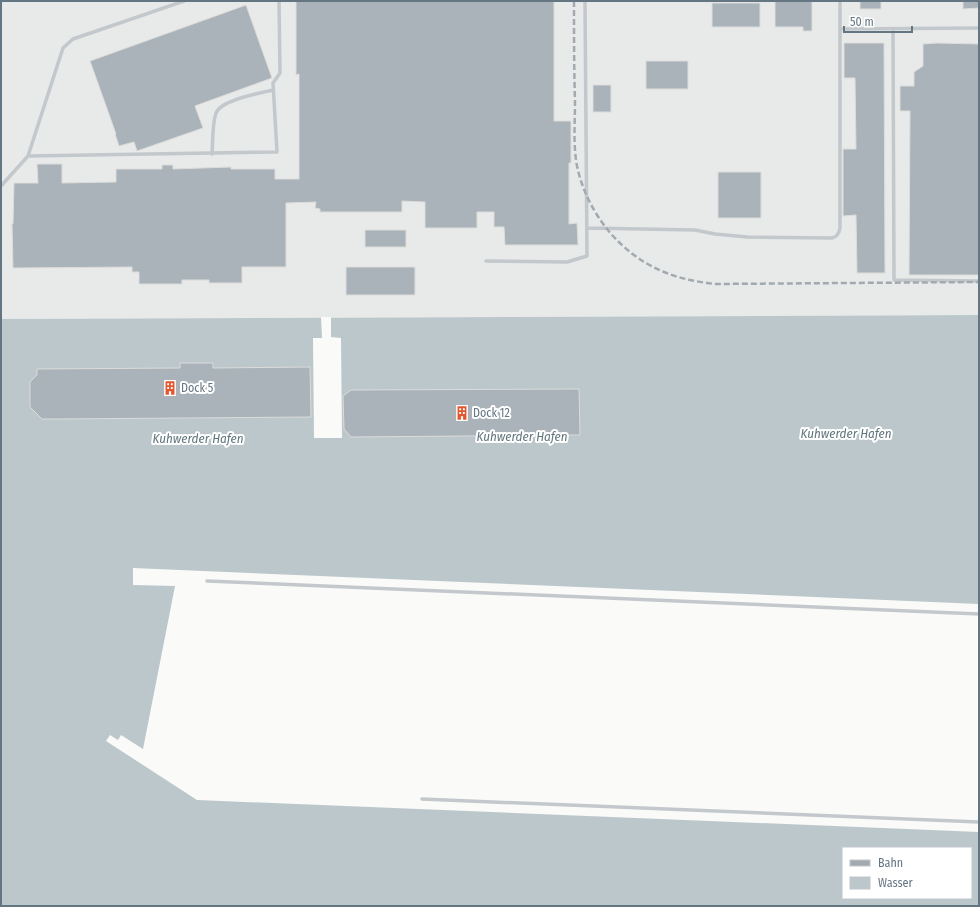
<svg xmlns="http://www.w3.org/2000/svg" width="980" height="907" viewBox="0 0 980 907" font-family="'Fira Sans Condensed',sans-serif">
<rect width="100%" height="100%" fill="#fafaf8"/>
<!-- built -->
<path fill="#e8e9e9" d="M1,1H979V315L1,319Z"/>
<!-- water -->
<path fill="#bbc7cb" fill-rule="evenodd" d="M979,315V604L133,568V585L175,586L143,749L121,735L118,740L110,735L106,741L197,800L979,832V906H1V319ZM843,848H971V898H843Z"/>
<!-- pier -->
<path fill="#fafaf8" d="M321,317H331V337L341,338L342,438H314L313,338H322Z"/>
<!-- building -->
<path fill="#aab3b9" stroke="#dcdcda" d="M296,1H554V121H571V163H569V224L577,223L578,245H505L504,227H494V212H477V228H425V202L402,201V212H320V209L315,208L316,202L286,203V267H242V283H209V280H182V284H139V272H132V267L13,268L12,223L13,224L14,183H38L37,164H62V183L116,182V169H162V165H173V169L231,167V169H275V179H299V74L296,75Z
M775,1H812V31H803V27H775Z
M860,1H881V9H860Z
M963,1H979V8L963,9Z
M712,3H760V27H712Z
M246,5L272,78L195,106L203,128L137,151L134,142L119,146L115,134H116L90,61Z
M844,43H884L885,273H857L856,215L843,216V149H856L855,78H844Z
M937,43L979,44V275H909L910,111H900V86H914V72L923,66V44Z
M646,61H688V89H646Z
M593,85H611V112H593Z
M718,172H761V218H718Z
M365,230H406V247H365Z
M346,267H415V295H346Z
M180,363H213V368L310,367L311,417L56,419H42L30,407V382L37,375V369L180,368Z
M579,389L580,435L351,437L344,429L343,396L351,390Z"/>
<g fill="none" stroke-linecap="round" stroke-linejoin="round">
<!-- lane -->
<path stroke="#c3c8cc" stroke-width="3.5" d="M840,1V29L979,28
M893,29L894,280L979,281
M212,154C213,142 212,124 216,113C221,100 260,93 273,90
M28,156L277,152L273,83L280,73L279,1
M1,186L28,156L63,48L73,39L184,1
M587,228L695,230L715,234L747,237L832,238C837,237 839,234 840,228V29
M486,261L567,262L587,256L585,1
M207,581L979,614
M422,799L979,822"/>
<!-- rail -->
<path stroke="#a2aab0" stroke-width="2.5" stroke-dasharray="6 3" stroke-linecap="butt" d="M574,1C574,35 574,68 575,102C575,123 573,145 577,166C587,213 620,254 664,272C681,279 698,282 715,284L979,282"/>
</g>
<!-- icons -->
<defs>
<symbol id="building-bare" viewBox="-9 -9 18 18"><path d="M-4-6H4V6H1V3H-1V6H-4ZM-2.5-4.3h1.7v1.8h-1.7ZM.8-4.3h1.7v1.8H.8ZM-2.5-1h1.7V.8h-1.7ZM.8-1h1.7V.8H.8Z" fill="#e4572e" stroke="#fff" stroke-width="2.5" paint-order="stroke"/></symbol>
</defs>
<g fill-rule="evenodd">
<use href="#building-bare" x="160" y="378" width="20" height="20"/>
<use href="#building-bare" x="452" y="403" width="20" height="20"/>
</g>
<g text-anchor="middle" stroke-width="4" stroke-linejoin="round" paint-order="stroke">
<!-- poi labels -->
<g font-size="12" fill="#657683" stroke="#fff" text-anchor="start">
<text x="181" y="392">Dock 5</text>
<text x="473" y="417">Dock 12</text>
</g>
<!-- water labels -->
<g font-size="13" font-style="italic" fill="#60757c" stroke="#fff">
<text x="846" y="438">Kuhwerder Hafen</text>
<text x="522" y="441">Kuhwerder Hafen</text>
<text x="198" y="443">Kuhwerder Hafen</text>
</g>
</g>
<!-- border -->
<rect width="980" height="907" fill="none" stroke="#657683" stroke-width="4"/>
<!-- legend -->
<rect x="842" y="847" width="130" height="52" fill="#ffffff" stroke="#c1c8cd"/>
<rect x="850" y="860" width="20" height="6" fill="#a2aab0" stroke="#c1c8cd"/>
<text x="878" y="867" font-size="12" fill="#657683">Bahn</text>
<rect x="850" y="877" width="20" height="12" fill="#bbc7cb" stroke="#c1c8cd"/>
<text x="878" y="887" font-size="12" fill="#657683">Wasser</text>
<!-- scale -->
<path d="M844 26v6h68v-6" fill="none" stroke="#657683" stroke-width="2"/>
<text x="850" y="26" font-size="12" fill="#657683" stroke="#ffffff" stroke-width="3" paint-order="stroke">50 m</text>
</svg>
